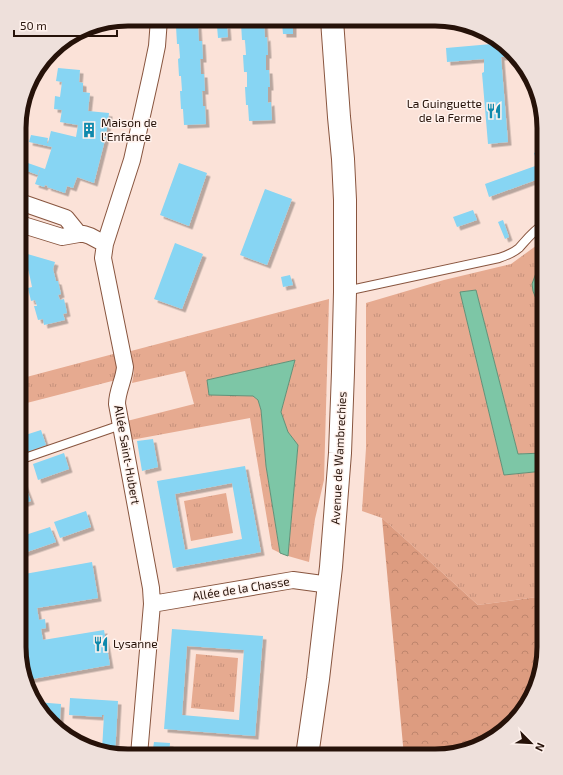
<svg xmlns="http://www.w3.org/2000/svg" width="563" height="775" viewBox="0 0 563 775" font-family="'Exo 2',sans-serif">
<defs>
<pattern id="grass-tufts" width="24" height="20" patternUnits="userSpaceOnUse"><rect width="24" height="20" fill="#e6aa90"/><path d="M3 7l-1-3M5 7V3M7 7l1-3M15 17l-1-3M17 17v-4M19 17l1-3" fill="none" stroke="#c5917b"/></pattern>
<pattern id="forest-crowns" width="20" height="18" patternUnits="userSpaceOnUse"><rect width="20" height="18" fill="#dd9c80"/><path d="M2 6a3 3 0 1 1 6 0M12 15a3 3 0 1 1 6 0" fill="none" stroke="#be856d"/></pattern>
<filter id="shadow"><feDropShadow dx="3.5" dy="3.5" stdDeviation="0" flood-color="#0004"/></filter>
</defs>
<rect width="100%" height="100%" fill="#fbe2d8"/>
<!-- grass -->
<path fill="url(#grass-tufts)" d="M544,240V265L539,270L533,291L538,304L537,308L544,323V453L518,454L476,290L460,292L504,475L544,471V596L478,605L382,518L362,511L366,448V303L444,280L511,264Z
M329,299L324,480L315,519L309,562L288,556L298,446L288,432L281,412L295,360L207,380L209,395L253,396L258,400L261,410L266,466L280,553L272,549L250,418L131,440L127,421L194,404L185,371L132,383L134,372L131,351Z
M117,353L121,373L116,380L19,405V379Z
M226,493L233,533L191,541L184,501Z
M196,654L238,658L234,712L191,708Z"/>
<!-- forest -->
<path fill="url(#forest-crowns)" d="M382,518L478,605L544,596V654L525,708L483,745L435,756H404Z"/>
<!-- water -->
<path fill="#7dc6a6" stroke="#639077" d="M544,265V323L537,308L538,304L533,291L532,284L536,273Z
M476,290L518,454L544,453V471L504,475L460,292Z
M295,360L281,412L288,432L298,445L288,556L280,553L266,466L261,410L258,400L253,396L209,395L207,380Z"/>
<!-- building -->
<path fill="#87d5f3" fill-rule="evenodd" filter="url(#shadow)" d="M264,21L265,38L267,37L268,55H266V70H269L270,87H268V103L271,102L272,120L249,121L248,105H246L245,87H247V72H244L243,55H246L245,40H242L241,23Z
M293,22V34H283L282,23Z
M198,25L199,41H202L203,59H200L201,74H204L205,91H202L203,106H205L206,124L184,125L183,109H181L180,91H182L181,76H179L178,59L180,58L179,44H177L176,26Z
M227,25L228,37L218,38L217,26Z
M503,43L513,56L501,57L508,142L488,144L482,73L484,72V59L447,62L446,48Z
M58,68L80,70L79,82L83,83V92L90,93L88,111L109,113L106,136L94,183L77,177L73,188L67,186L65,193L47,187L48,186L45,185L44,187L35,184L40,170H39L38,175L24,170L25,162L45,169L52,147L29,142L31,135L48,138L47,143H48L51,131L76,137L78,125L60,122L62,110L54,109L55,96L60,97L62,82L56,81Z
M544,149V177L489,197L485,184L538,165L534,153Z
M179,163L207,173L189,226L160,215Z
M265,189L292,199L267,265L240,255Z
M473,210L477,220L457,227L453,217Z
M503,220L509,237L505,239L498,222Z
M175,243L203,254L182,309L154,299Z
M24,253L55,262L53,269L56,281H58L61,294L58,295L60,300L64,299L67,313L63,314L65,320L44,325L43,319L38,320L34,306H37L35,300L31,301L28,288L32,287L28,268L20,266Z
M290,275L293,285L283,287L281,277Z
M41,430L46,445L19,455V437Z
M153,439L158,467L142,471L137,441Z
M64,453L69,469L38,480L33,464Z
M245,466L261,552L173,568L157,481ZM232,483L242,539L185,550L175,494Z
M19,470L31,501L19,505Z
M86,511L91,527L60,538L54,522Z
M50,527L56,542L24,553L19,537Z
M92,562L98,598L37,608L39,620L45,619L46,628L41,629L43,640L104,630L110,665L27,680L19,647V575Z
M172,629L263,636L255,736L164,729ZM187,646L244,650L239,720L182,715Z
M70,698L118,701L115,755L102,750L104,715H102V717L69,715Z
M36,702L61,704L60,720H51Z
M154,742L170,743L169,755H152Z"/>
<g fill="none" stroke-linecap="round" stroke-linejoin="round">
<defs>
<path id="service" d="M346,291L499,258C505,256 513,253 519,248C527,239 534,230 544,224
M19,460L121,425"/>
<path id="minor" d="M20,202L66,218L79,234
M20,224L62,237L79,234H84L90,236L105,244
M152,604L293,580L330,585
M139,755L152,604L151,588L117,404C117,391 124,380 125,367L103,258L105,244L132,160L151,75L157,46L159,19"/>
<path id="secondary" d="M307,756L318,679L331,567L340,453L343,372L345,292V200L343,159L339,117L332,20"/>
</defs>
<!-- service casing -->
<use href="#service" stroke="#88553f" stroke-width="10"/>
<!-- minor casing -->
<use href="#minor" stroke="#88553f" stroke-width="18"/>
<!-- secondary casing -->
<use href="#secondary" stroke="#88553f" stroke-width="24"/>
<!-- service -->
<use href="#service" stroke="#fff" stroke-width="8"/>
<!-- minor -->
<use href="#minor" stroke="#fff" stroke-width="16"/>
<!-- secondary -->
<use href="#secondary" stroke="#fff" stroke-width="22"/>
</g>
<!-- icons -->
<defs>
<symbol id="restaurant-bare" viewBox="-9 -9 18 18"><path d="M-5-6h1v4h1v-4h1v4h1v-4h1v5L-1.5 .5V6h-2V.5L-5-1ZM5-6V6H3V1.5H1.5Q1.5-4 5-6Z" fill="#0f89ac" stroke="#fff2ed" stroke-width="2.5" paint-order="stroke"/></symbol>
<symbol id="building-bare" viewBox="-9 -9 18 18"><path d="M-4-6H4V6H1V3H-1V6H-4ZM-2.5-4.3h1.7v1.8h-1.7ZM.8-4.3h1.7v1.8H.8ZM-2.5-1h1.7V.8h-1.7ZM.8-1h1.7V.8H.8Z" fill="#0f89ac" stroke="#fff2ed" stroke-width="2.5" paint-order="stroke"/></symbol>
</defs>
<g fill-rule="evenodd">
<use href="#restaurant-bare" x="483" y="100" width="22" height="22"/>
<use href="#building-bare" x="78" y="119" width="22" height="22"/>
<use href="#restaurant-bare" x="90" y="633" width="22" height="22"/>
</g>
<g text-anchor="middle" stroke-width="3" stroke-linejoin="round" paint-order="stroke">
<!-- poi labels -->
<g font-size="12" fill="#261209" stroke="#fff2ed" text-anchor="start">
<text x="482" y="108" text-anchor="end">La Guinguette<tspan x="482" dy="14">de la Ferme</tspan></text>
<text x="101" y="127">Maison de<tspan x="101" dy="14">l'Enfance</tspan></text>
<text x="113" y="648">Lysanne</text>
</g>
<!-- street labels -->
<g font-size="12" fill="#261209" stroke="#fff2ed">
<text transform="translate(127 455) rotate(80)" y="4">Allée Saint-Hubert</text>
<text transform="translate(339 458) rotate(-87)" y="4">Avenue de Wambrechies</text>
<text transform="translate(241 589) rotate(-9)" y="4">Allée de la Chasse</text>
</g>
</g>
<!-- crop -->
<path d="M0 0H563V775H0ZM128 26H435A102 102 0 0 1 537 128V647A102 102 0 0 1 435 749H128A102 102 0 0 1 26 647V128A102 102 0 0 1 128 26Z" fill="#eee0db" fill-rule="evenodd"/>
<path fill="none" stroke="#261209" stroke-width="5" d="M128 26H435A102 102 0 0 1 537 128V647A102 102 0 0 1 435 749H128A102 102 0 0 1 26 647V128A102 102 0 0 1 128 26Z"/>
<!-- north arrow -->
<g transform="translate(531 743) rotate(114)" stroke="#fff2ed" stroke-width="3" paint-order="stroke">
<path d="M0-3L7 15L0 10L-7 15Z" fill="#261209"/>
<text y="-6" font-size="11" font-weight="bold" text-anchor="middle" fill="#261209">N</text>
</g>
<!-- scale -->
<path d="M14 30v6h103v-6" fill="none" stroke="#261209" stroke-width="2"/>
<text x="20" y="30" font-size="12" fill="#261209" stroke="#fff2ed" stroke-width="3" paint-order="stroke">50 m</text>
</svg>
